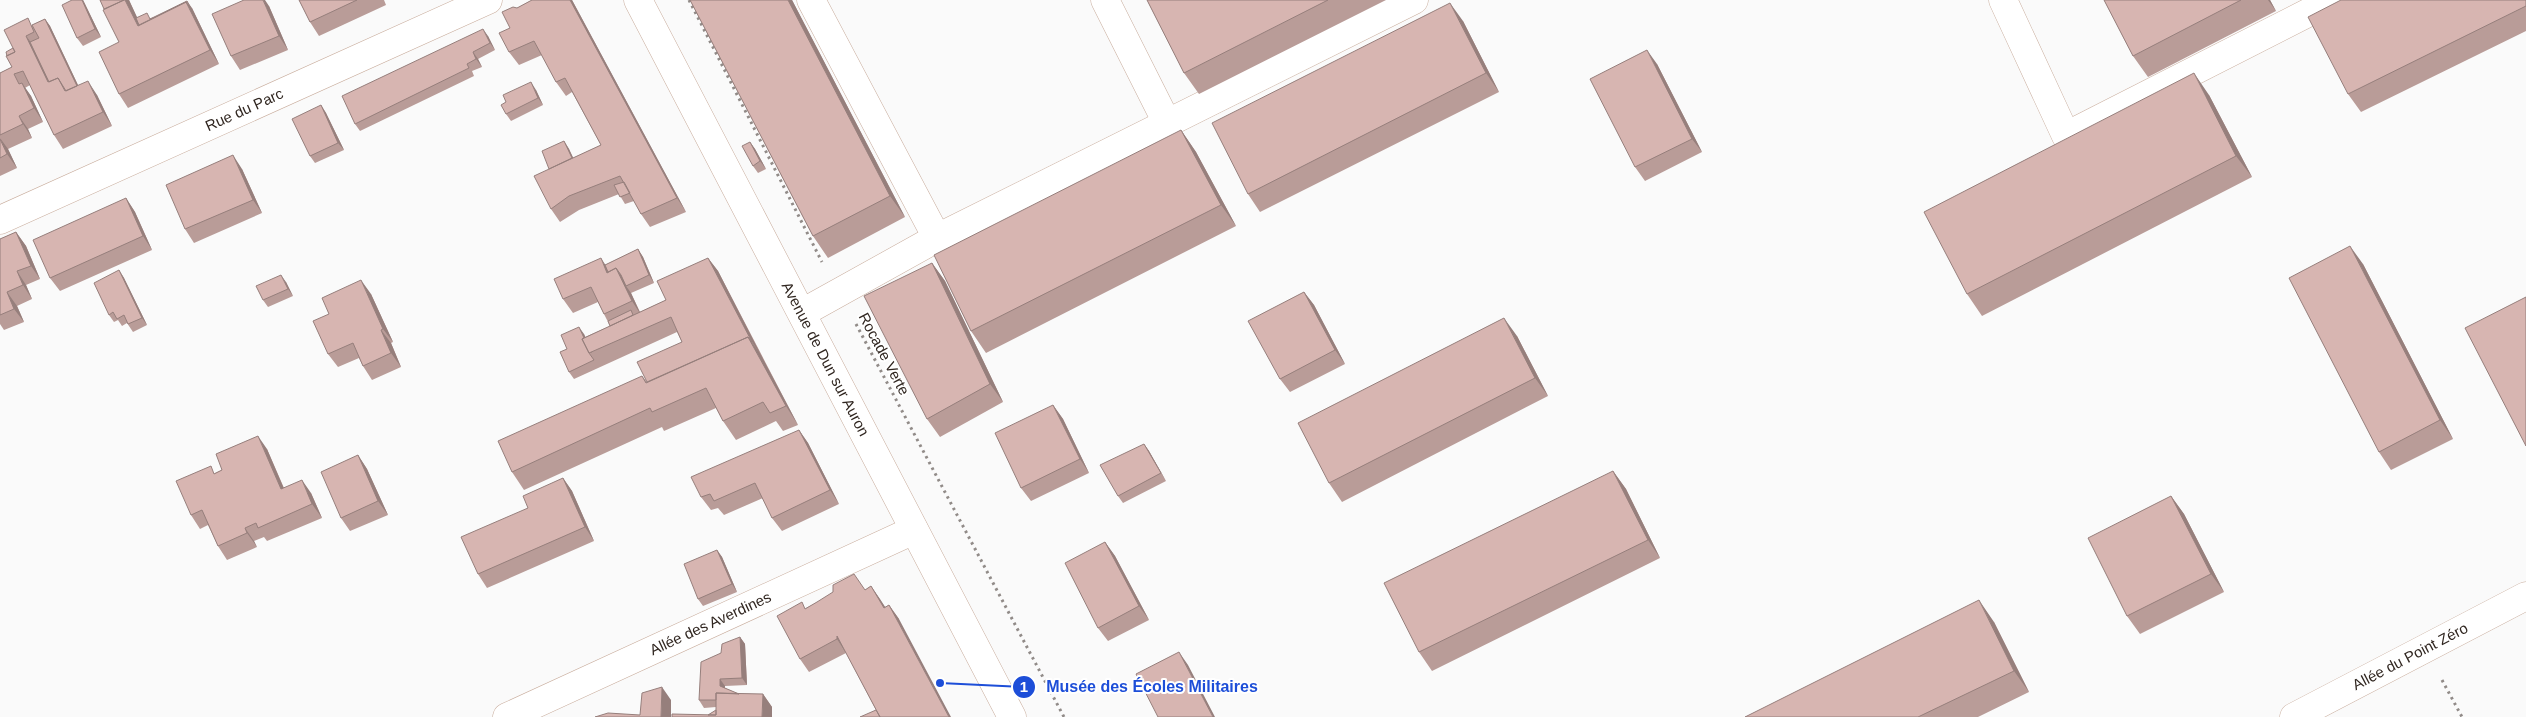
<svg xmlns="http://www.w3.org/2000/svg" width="2526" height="717" viewBox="0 0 2526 717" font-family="Arial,sans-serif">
<rect width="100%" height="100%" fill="#fafafa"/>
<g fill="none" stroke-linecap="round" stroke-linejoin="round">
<defs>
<g id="minor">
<path d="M1105,0L1167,123"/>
<path d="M2003,0L2066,136L2333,0"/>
<path id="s1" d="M0,220L488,0"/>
<path d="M937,238L1414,0"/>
<path d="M802,313L937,238L811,0"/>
<path id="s2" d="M507,717L914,530"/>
<path id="s3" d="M2294,717L2526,596"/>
</g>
<g id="major">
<path id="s4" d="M638,0L1012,717"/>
</g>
</defs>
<!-- minor casing -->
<use href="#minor" stroke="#c9ad9d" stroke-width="29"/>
<!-- major casing -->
<use href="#major" stroke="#c9ad9d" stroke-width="29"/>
<!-- path -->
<path stroke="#918b88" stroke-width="3" stroke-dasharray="2.5 4" stroke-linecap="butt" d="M689,0L822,262
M856,324L1064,717
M2442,680L2462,717"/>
<!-- minor -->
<use href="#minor" stroke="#fff" stroke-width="28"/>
<!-- major -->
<use href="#major" stroke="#fff" stroke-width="28"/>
</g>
<!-- wall -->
<path fill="#b99c98" d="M72,0H83L85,4L101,37L83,46L77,38Z
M100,0H129L137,18H151L192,8L219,64L128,108L119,94V42Z
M299,0H384L386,5L319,36L310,22Z
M532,0H572L686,212L650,227L641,214L634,201L625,204L619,194L579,210L560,222L551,209L549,169L564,141L569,149L573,158L601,145L572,92L566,96L556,82L542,55L519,65L509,52L510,28L517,8Z
M690,0H792L905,217L828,258L813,236Z
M1147,0H1386L1199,94L1184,73Z
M2104,0H2270L2276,11L2148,77L2133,56Z
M2526,0V31L2361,112L2348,94Z
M269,6L288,50L240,70L231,56Z
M45,19L50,26L78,85L97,95L112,126L63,149L54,135L30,85L25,88L31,96L43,122L28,129L32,138L8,149L17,168L0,176V73L12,67L7,56L13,48L32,25Z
M1463,21L1499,92L1260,212L1248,194Z
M488,36L495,50L478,59L482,67L472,71L474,76L360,131L355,124Z
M1657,64L1702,152L1645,181L1635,167Z
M536,90L543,105L511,121L506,114Z
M2209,95L2252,177L1982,316L1967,294Z
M321,105L326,113L344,150L315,163L310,156Z
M1181,130L1196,152L1236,226L986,353L971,331Z
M750,142L755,149L766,169L758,173L753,166Z
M242,169L262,213L194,243L185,229Z
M126,198L135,212L152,250L60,291L50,278Z
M16,232L26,246L40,279L26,285L32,299L17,306L24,322L4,330L0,324V239Z
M638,249L643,257L654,283L631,293L640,312L666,300L708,258L718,271L798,425L783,431L776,421L736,440L723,421L716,408L664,431L662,427L524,490L512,472L642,376L647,382L682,342L677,332L574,379L569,372L567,349L584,334L585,337L610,326L598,302L573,313L563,299L605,265Z
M932,263L945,281L1003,402L940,437L927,419Z
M2363,264L2453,439L2391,470L2379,452Z
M119,270L124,278L147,325L133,332L127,323L122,326L118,320L114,322L109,315Z
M286,282L293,296L268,307L263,300Z
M1304,292L1314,305L1345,364L1290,392L1280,379Z
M371,294L393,342L391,343L401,367L372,380L363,366L359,358L338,367L328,354L329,314Z
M1517,336L1548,396L1342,502L1329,483Z
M1053,405L1063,419L1089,473L1031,501L1021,488Z
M799,430L808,443L839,504L782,531L772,518L763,498L724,515L718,508L711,510L701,497Z
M1144,444L1149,451L1166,481L1123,503L1118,496Z
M267,449L284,488L311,493L322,518L267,541L264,537L254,541L257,547L227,560L218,546L208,525L200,529L191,515L215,473Z
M358,455L367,469L388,515L350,531L341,518Z
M1613,471L1626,489L1660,558L1432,671L1419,652Z
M563,478L572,491L594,541L487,588L478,574L528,508Z
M2171,496L2184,514L2224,592L2140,634L2127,616Z
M1105,542L1115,556L1149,620L1108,641L1098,628Z
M717,550L722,557L737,592L703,606L698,599Z
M871,586L885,607L889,605L899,619L876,710L846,653L809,672L800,659L806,608L818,602L865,590Z
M1994,622L2029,692L1978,717H1745Z
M740,637L745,644L747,685L725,686V688L739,694H763L772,707L708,715L716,710V707L704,708L699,700L721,653Z"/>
<!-- shaded-wall -->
<path fill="#967f7c" d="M82,0H83L85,4L101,37L95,29Z
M125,0H129L144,32L138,26Z
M263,0H265L269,6L288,50L279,36Z
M570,0H572L686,212L677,198Z
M788,0H792L905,217L890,196Z
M2268,0H2270L2276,11Z
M187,1L192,8L219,64L210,50L186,2Z
M1450,3L1463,21L1499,92L1486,73Z
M45,19L50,26L85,100L80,93Z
M483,29L488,36L495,50L490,43Z
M26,36L36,49L54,88L48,82Z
M1647,50L1657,64L1702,152L1692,139Z
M473,52L478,59L482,67L476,59Z
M2194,73L2209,95L2252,177L2236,156Z
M88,81L97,95L112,126L103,112Z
M531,82L536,90L543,105L538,98Z
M22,83L31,96L43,122L34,108Z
M321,105L326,113L344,150L338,143Z
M19,116L28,129L32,138L23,124Z
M1181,130L1196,152L1236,226L1221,205Z
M0,138L8,149L17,168L7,154Z
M564,141L569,149L580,172L575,165Z
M750,142L755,149L766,169L760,161Z
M233,155L242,169L262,213L253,200Z
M126,198L135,212L152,250L143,236Z
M16,232L26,246L40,279L31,266Z
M2350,246L2363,264L2453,439L2440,420Z
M638,249L643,257L654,283L649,275Z
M601,258L610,272L607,273Z
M708,258L718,271L761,355L752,342Z
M932,263L945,281L1003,402L990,384Z
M616,268L628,286H626L631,293L641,315L632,301Z
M119,270L124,278L147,325L142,318Z
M17,271L26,285L32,299L23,285Z
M281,275L286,282L293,296L288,289Z
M361,280L371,294L393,342L383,329Z
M7,292L17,306L24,322L14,309Z
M1304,292L1314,305L1345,364L1335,350Z
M1504,318L1517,336L1548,396L1535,378Z
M579,327L584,334L592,352L591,353Z
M381,330L391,343L401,367L391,353Z
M748,337L761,355L798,425L786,406Z
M1053,405L1063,419L1089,473L1080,459Z
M799,430L808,443L839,504L830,490Z
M258,436L267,449L290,503L281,489Z
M1144,444L1149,451L1166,481L1161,473Z
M358,455L367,469L388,515L378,501Z
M1613,471L1626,489L1660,558L1648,540Z
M563,478L572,491L594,541L585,527Z
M302,480L311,493L322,518L312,504Z
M2171,496L2184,514L2224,592L2211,574Z
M245,528L254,541L257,547L247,533Z
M1105,542L1115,556L1149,620L1139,606Z
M717,550L722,557L737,592L732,584Z
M871,586L880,599L894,621L884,608Z
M1979,600L1994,622L2029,692L2014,671Z
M889,605L899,619L951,717H949Z
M837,636L846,653L837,639Z
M740,637L745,644L747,685L742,678Z
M1179,652L1188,665L1215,717H1213Z
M720,679L725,686V693L720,686Z
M662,687L671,700V717H661Z
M763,694L772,707V717H762Z"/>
<!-- building -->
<path fill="#d7b5b1" stroke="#967f7c" d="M72,0H82L95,29L77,38L62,5Z
M100,0H124L104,9Z
M124,0H125L138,26L186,2L210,50L119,94L99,52L119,42L103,10Z
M244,0H263L279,36L231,56L212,14Z
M299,0H357L310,22Z
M532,0H570L677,198L641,214L620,176L569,196L551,209L534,176L601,145L565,78L556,82L534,41L509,52L499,33L510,28L502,12L513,7L517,8Z
M690,0H788L890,196L813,236Z
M1147,0H1328L1184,73Z
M2104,0H2241L2133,56Z
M2341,0H2526V6L2348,94L2308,17Z
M187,1L191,9L186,2L139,25L136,18L147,13L150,19Z
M1450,3L1486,73L1248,194L1212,123Z
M28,18L34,32L26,36L48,82L58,78L65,91L88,81L103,112L54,135L23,71L14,74L19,84L22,83L34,108L19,116L23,124L0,135V73L12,67L6,56L15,52L4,30Z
M45,19L77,86L66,91L58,78L49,82L30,42L39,38L32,25Z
M483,29L490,43L473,52L476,59L467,64L469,68L355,124L342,96Z
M13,48L15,52L7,56L6,52Z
M1647,50L1692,139L1635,167L1590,79Z
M2194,73L2236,156L1967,294L1924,212Z
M531,82L538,98L506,114L501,105L506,102L503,95Z
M321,105L338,143L310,156L292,119Z
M1181,130L1221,205L971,331L934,255Z
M0,139L7,154L0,158Z
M564,141L572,158L549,169L542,151Z
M750,142L760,161L753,166L742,146Z
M233,155L253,200L185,229L166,185Z
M624,182L630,193L620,197L614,185Z
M126,198L143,236L50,278L33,240Z
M16,232L31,266L17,271L23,285L7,292L14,309L0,315V239Z
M2350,246L2440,420L2379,452L2289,278Z
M638,249L649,275L626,286L621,275L616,268L608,272L605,265Z
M601,258L607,273L616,268L632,301L604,314L591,287L563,299L554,279Z
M708,258L752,342L748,337L647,382L637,362L682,342L671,317L589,353L582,339L666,300L657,281Z
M932,263L990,384L927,419L864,296Z
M119,270L142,318L128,324L124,315L117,319L113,312L109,315L94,283Z
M281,275L288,289L263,300L256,286Z
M361,280L383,329L381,330L391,353L363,366L353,343L328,354L313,321L329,314L322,298Z
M1304,292L1335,350L1280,379L1248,321Z
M2526,297V446L2465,328Z
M631,310L633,315L610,326L608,321Z
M1504,318L1535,378L1329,483L1298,423Z
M579,327L584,338L582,339L589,353L594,360L569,372L560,352L567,349L561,335Z
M748,337L786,406L770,413L763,402L723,421L706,388L652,412L650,408L512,472L498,441L642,376L646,383Z
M1053,405L1080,459L1021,488L995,433Z
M799,430L830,490L772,518L755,483L714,501L710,494L701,497L691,477Z
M258,436L281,489L302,480L312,504L258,528L256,523L245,528L247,533L218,546L202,510L191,515L176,481L211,466L214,474L222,470L216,454Z
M1144,444L1161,473L1118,496L1100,465Z
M358,455L378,501L341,518L321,472Z
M1613,471L1648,540L1419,652L1384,583Z
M563,478L585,527L478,574L461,537L528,508L523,496Z
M2171,496L2211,574L2127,616L2088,538Z
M1105,542L1139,606L1098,628L1065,563Z
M717,550L732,584L698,599L684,564Z
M854,574L865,590L871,586L884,608L889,605L949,717H880L837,636V639L800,659L777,616L802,602L805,609L817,602L833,592V585Z
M1979,600L2014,671L1918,717H1745Z
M740,637L742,678L720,679V686L739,694L716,693V700H699L701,662L721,653L722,644Z
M1179,652L1213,717H1158L1136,674Z
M662,687L661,717H595L608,713L640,715L642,693Z
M716,693L763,694L762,717H672V714L716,715Z
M716,710V715H708Z
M876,710L880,717H860Z"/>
<g text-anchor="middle" stroke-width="4" stroke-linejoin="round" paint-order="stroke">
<!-- street labels -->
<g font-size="15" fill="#302620" stroke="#fff">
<text dy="5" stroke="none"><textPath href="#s1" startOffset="268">Rue du Parc</textPath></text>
<text transform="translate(884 354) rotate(62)" y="5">Rocade Verte</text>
<text dy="5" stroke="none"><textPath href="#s4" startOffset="405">Avenue de Dun sur Auron</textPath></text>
<text dy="5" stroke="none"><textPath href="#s2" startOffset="224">Allée des Averdines</textPath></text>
<text dy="5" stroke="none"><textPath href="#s3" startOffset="131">Allée du Point Zéro</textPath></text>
</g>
</g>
<!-- callouts -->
<path fill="none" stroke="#1d4ed8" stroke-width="2" d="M940 683L1024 687"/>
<g fill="#1d4ed8" stroke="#fff" stroke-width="2">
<circle cx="940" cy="683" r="5"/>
<circle cx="1024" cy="687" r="12"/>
</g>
<g font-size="15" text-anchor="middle" font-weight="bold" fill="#fff">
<text x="1024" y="692">1</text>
</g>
<g font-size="16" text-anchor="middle" font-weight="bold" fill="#1d4ed8" stroke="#fff" stroke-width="4" stroke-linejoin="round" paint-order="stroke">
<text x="1152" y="692">Musée des Écoles Militaires</text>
</g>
</svg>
